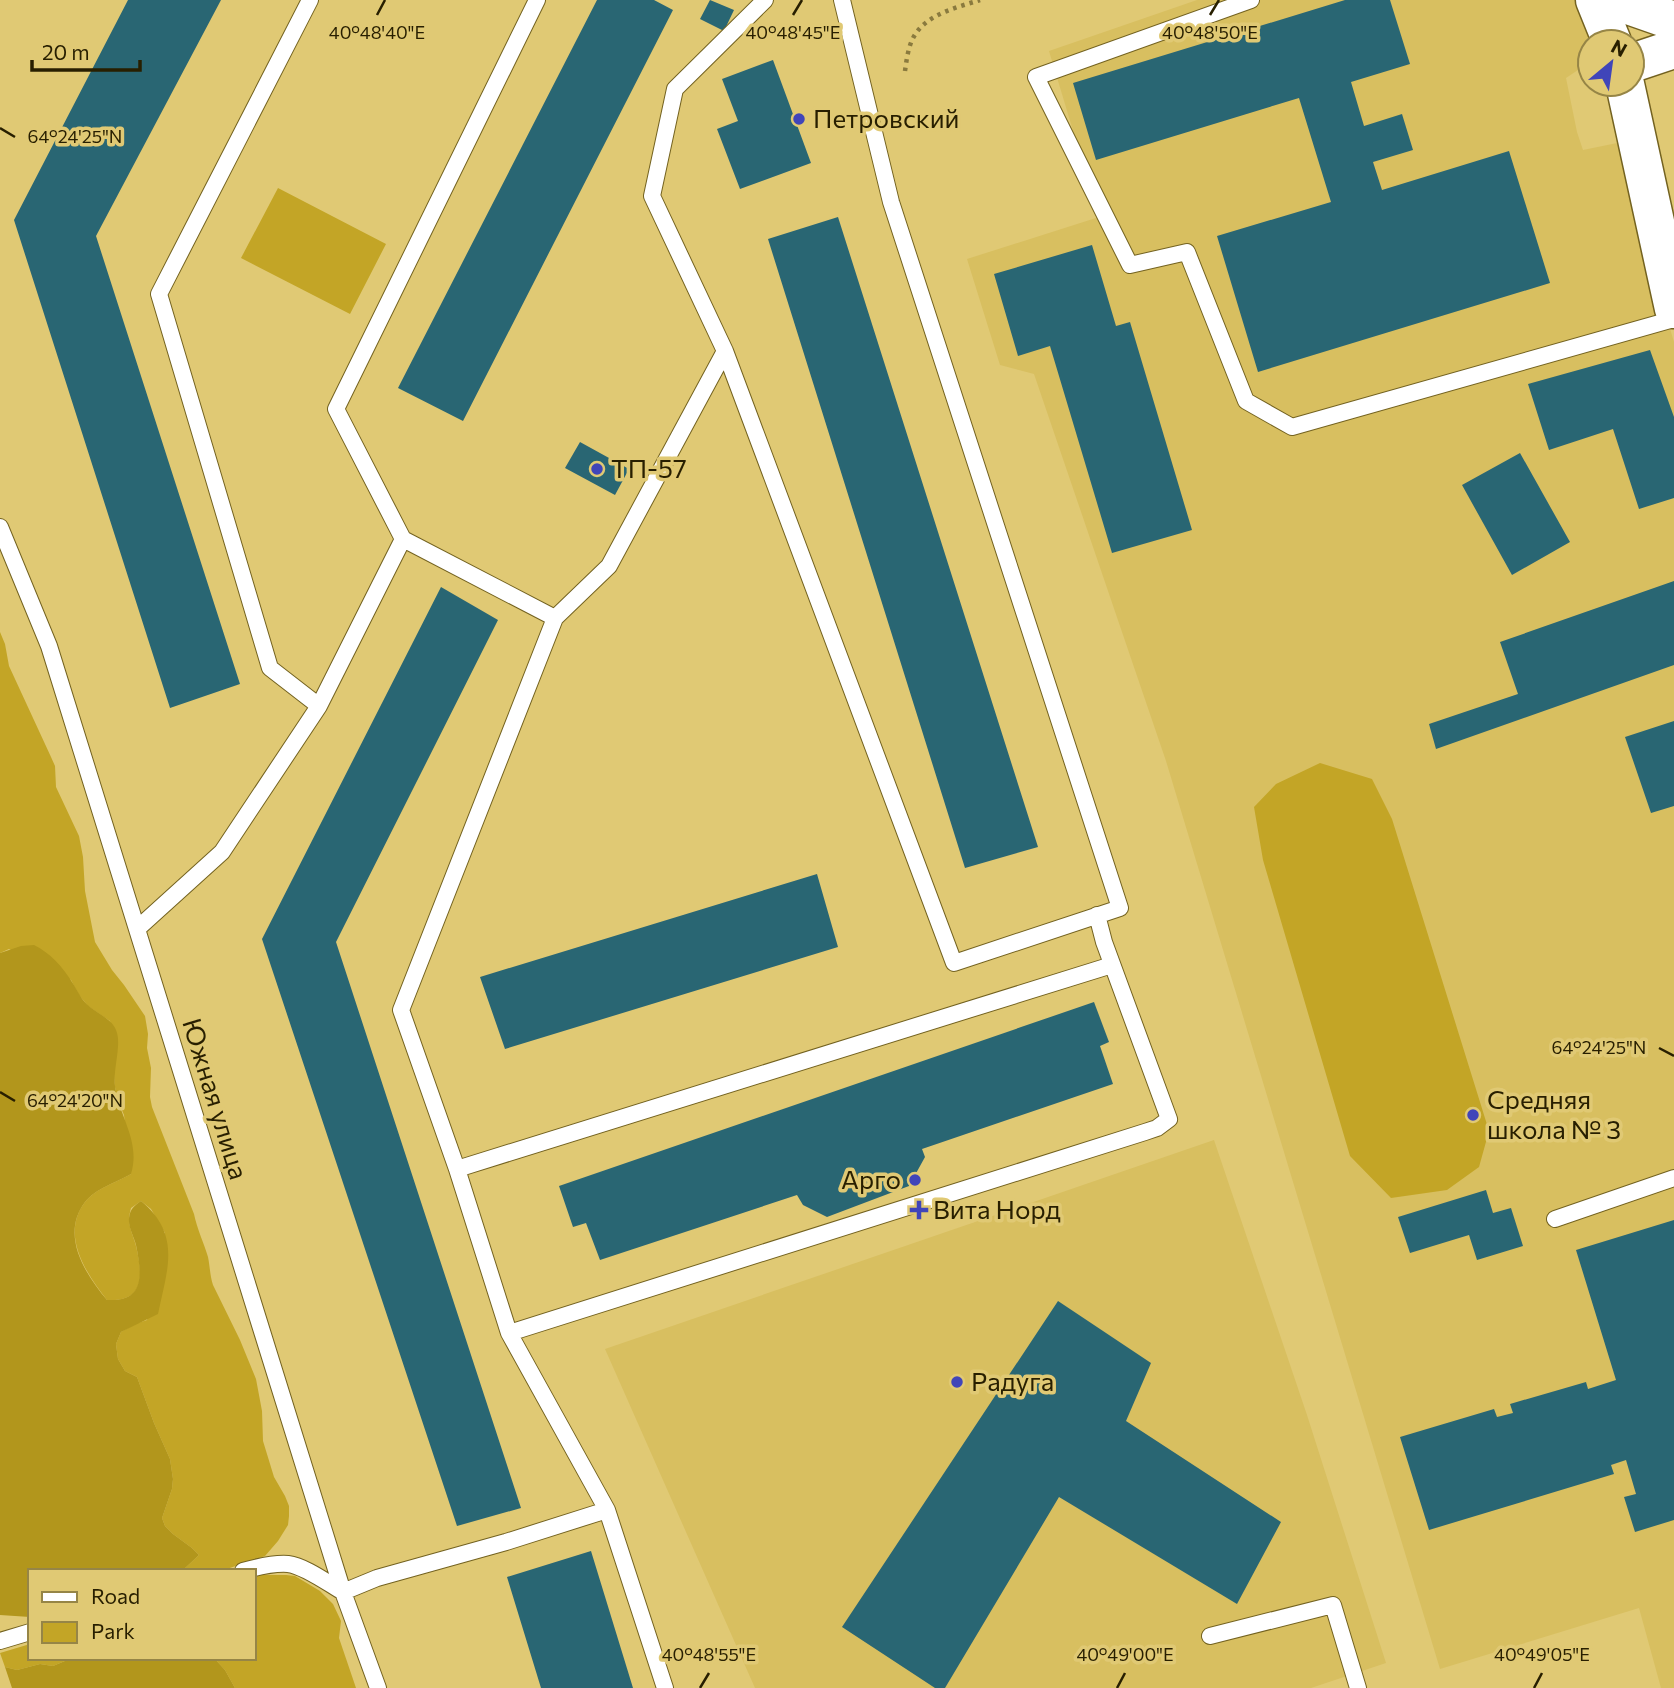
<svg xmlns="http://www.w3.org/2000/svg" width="1674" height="1688" viewBox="0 0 1674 1688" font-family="Commissioner,sans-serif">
<rect width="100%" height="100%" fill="#e0c974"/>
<!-- built -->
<path fill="#d8bf60" d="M1197,0H1575L1594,42H1590V62L1566,78L1577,132L1583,150L1622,142L1660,295L1674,342V1688H1661L1639,1608L1440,1669L1166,761L1034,374L1000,365L967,259L1099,217L1049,51Z
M1214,1140L1307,1415L1386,1663L1311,1688H755L605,1349Z"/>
<!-- green -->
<path fill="#c3a526" d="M278,188L386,244L350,314L241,258Z
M0,632L5,644L9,666L51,757L55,766L56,787L79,836L83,857L85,891L95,942L112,970L124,985L145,1016L148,1034L147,1048L151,1068L150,1097L152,1107L194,1214C197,1229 204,1243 208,1257C210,1267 210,1276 213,1285L240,1340L256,1379L262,1411L263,1441L274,1477L285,1496L289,1506V1516L288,1525L278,1541L265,1556L221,1571H182L199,1555L192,1548L173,1534L165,1526L162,1518L172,1489L173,1479L170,1459L154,1423L137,1377L125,1371L118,1359L116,1344L121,1332L135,1324L147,1320L165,1233L151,1209L141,1201L131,1208C130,1212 129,1216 129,1219C129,1228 134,1238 136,1246C143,1276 145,1302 107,1300C86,1273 60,1235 85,1202C95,1189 117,1182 131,1174L124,1115L118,1101L115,1087L114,1074L117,1047L110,1021L88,1006L79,995L71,980L9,949L0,953Z
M1320,763L1372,779L1392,819L1489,1131L1479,1167L1447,1190L1391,1198L1350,1156L1263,860L1254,807L1276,784Z
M258,1575H286L295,1576L320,1591L333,1604L341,1621L339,1638L356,1688H235L225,1670L214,1658H254V1577Z
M30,1644V1658H72L53,1666L40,1664L17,1670L5,1667L0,1653Z"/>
<!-- forest -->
<path fill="#b2961c" d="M34,945C49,952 63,967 72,982C78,991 81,1000 90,1007C100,1015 114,1020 117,1033C121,1047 113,1069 115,1086C119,1117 141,1141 131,1174C117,1182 95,1189 85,1202C60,1235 85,1274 107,1300C145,1302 142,1275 136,1245C134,1237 128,1227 129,1218C130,1209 134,1206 141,1201C182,1235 167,1270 158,1314L121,1332L116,1344L118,1359L125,1371L137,1377L154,1423L170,1459L173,1479L172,1489L162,1518L165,1526L173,1534L192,1548L199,1555L182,1571H30V1617L0,1615V953L21,946Z
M72,1658H214L225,1670L235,1688H12L5,1667L17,1670L40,1664L53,1666Z"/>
<!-- building -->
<path fill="#296673" d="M128,0H221L96,236L240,684L170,708L14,220Z
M597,0H654L673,10L463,421L398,388Z
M710,0L734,10L724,31L700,19Z
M1345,0H1390L1410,64L1351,82L1364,126L1402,114L1413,150L1373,162L1382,190L1509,151L1550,283L1258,372L1217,236L1331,202L1299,98L1096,160L1073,83Z
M773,60L811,163L740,189L717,129L738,121L722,79Z
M838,217L1038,847L965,868L768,239Z
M1092,245L1116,326L1130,322L1192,530L1112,553L1050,346L1018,356L994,274Z
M1650,350L1674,417V498L1639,509L1613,429L1549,450L1528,384Z
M580,442L629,469L615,495L565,468Z
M1520,453L1570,542L1512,575L1462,485Z
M1674,581V665L1436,749L1429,724L1518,694L1500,642Z
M441,587L498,620L336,942L521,1508L457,1526L262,939Z
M1674,721V806L1651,813L1625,737Z
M817,874L838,947L505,1049L480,977Z
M1094,1002L1109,1042L1100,1046L1113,1084L922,1149L925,1157L909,1186L827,1217L803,1205L797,1195L600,1260L586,1223L573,1227L559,1186Z
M1486,1190L1493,1213L1511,1208L1523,1246L1477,1260L1469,1235L1410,1253L1398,1217Z
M1674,1220V1520L1635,1532L1624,1497L1636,1494L1626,1460L1611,1465L1614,1474L1429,1530L1400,1437L1494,1409L1497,1417L1513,1413L1510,1404L1586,1382L1588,1389L1616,1380L1576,1250Z
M1058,1301L1151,1363L1126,1421L1281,1522L1237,1604L1059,1497L945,1688H935L842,1627Z
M591,1551L633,1688H541L507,1577Z"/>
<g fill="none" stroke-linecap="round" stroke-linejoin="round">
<defs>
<path id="lane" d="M537,0L336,409L403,539L555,618L401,1010L457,1169L509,1333L607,1510L665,1688
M765,0L675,89L652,196L725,351L954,963L1120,908L891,202L842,0
M1251,0L1036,77L1130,265L1187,252L1246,401L1292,427L1674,319
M0,527L49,646L343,1592L378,1688
M555,618L609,566L725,351
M319,706L403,539
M137,929L222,852L319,706L270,668L159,294L310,0
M457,1169L1112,965
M1555,1219L1674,1178
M509,1333L1145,1132L1157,1128L1169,1119L1104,942L1097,915
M243,1571C257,1567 274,1563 288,1564C305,1566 329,1584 343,1592L377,1578L506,1542L607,1510
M1210,1636L1333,1605L1358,1688
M0,1641L30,1632"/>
<path id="secondary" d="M1595,0L1612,42
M1614,0L1674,21
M1632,63L1674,49
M1625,84L1674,309"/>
</defs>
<!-- lane casing -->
<use href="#lane" stroke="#736220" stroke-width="18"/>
<!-- secondary casing -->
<use href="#secondary" stroke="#736220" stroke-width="41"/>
<!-- path -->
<path stroke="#8a7a3e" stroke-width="4.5" stroke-dasharray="3.5 5" stroke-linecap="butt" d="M905,71C906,64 907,56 909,49C917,16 952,9 980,0"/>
<!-- lane -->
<use href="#lane" stroke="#fff" stroke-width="16"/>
<!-- secondary -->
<use href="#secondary" stroke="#fff" stroke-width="38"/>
</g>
<!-- ticks -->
<path fill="none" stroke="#281f00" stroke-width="2.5" d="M377,15L385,0M793,15L802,0M1210,15L1219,0M0,128L15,137M1659,1048L1674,1056M0,1092L15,1101M700,1688L709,1673M1117,1688L1125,1673M1534,1688L1542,1673"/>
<!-- markers -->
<g fill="#4045b9" stroke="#e0c974" stroke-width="2.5">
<circle cx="799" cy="119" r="7"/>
<circle cx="597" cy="469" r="7"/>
<circle cx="1473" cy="1115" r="7"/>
<circle cx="915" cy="1180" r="7"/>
<path d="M915.5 1199.5h7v7h7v7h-7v7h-7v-7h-7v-7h7z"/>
<circle cx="957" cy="1382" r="7"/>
</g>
<g text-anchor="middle" stroke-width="7" stroke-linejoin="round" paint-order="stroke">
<!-- poi labels -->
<g font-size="26" fill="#281f00" stroke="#e0c974" text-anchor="start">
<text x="813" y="128">Петровский</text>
<text x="611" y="478">ТП-57</text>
<text x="1487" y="1109">Средняя<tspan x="1487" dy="30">школа № 3</tspan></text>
<text x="901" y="1189" text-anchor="end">Арго</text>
<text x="933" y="1219">Вита Норд</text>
<text x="971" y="1391">Радуга</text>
</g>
<!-- street labels -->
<g font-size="26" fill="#281f00" stroke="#e0c974">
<text transform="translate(215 1099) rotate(73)" y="9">Южная улица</text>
</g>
</g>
<g font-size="18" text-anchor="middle" fill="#281f00" stroke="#e0c974" stroke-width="7" stroke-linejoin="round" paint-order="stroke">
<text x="377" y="39">40°48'40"E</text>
<text x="793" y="39">40°48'45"E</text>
<text x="1210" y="39">40°48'50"E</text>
<text x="75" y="143">64°24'25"N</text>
<text x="1599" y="1054">64°24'25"N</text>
<text x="75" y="1107">64°24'20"N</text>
<text x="709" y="1661">40°48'55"E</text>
<text x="1125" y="1661">40°49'00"E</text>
<text x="1542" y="1661">40°49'05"E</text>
</g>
<!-- legend -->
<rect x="28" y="1569" width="228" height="91" fill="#e0c974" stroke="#968546" stroke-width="2"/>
<rect x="42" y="1592" width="35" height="10" fill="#ffffff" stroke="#968546" stroke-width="2"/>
<text x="91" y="1604" font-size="21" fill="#281f00">Road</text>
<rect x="42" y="1622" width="35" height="21" fill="#c3a526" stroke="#968546" stroke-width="2"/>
<text x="91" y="1639" font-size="21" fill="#281f00">Park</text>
<!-- north arrow -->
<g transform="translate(1611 63) rotate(29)"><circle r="33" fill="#e0c974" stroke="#968546" stroke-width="2"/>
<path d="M0-5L12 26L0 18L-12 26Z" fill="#4045b9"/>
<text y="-10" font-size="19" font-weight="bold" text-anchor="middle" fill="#281f00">N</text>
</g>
<!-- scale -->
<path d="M32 60v10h108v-10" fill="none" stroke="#281f00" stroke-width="3.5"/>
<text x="42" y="60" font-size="21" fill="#281f00" stroke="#e0c974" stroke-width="5" paint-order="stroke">20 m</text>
</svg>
